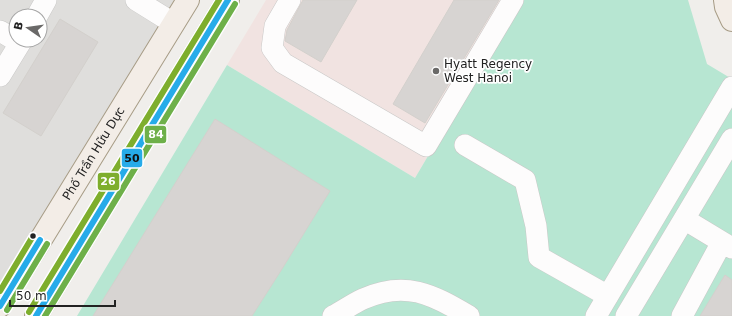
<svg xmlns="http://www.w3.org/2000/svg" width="732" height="316" viewBox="0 0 732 316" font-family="'DejaVu Sans',sans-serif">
<rect width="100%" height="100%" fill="#f0eeeb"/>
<!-- residential -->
<path fill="#dfdedc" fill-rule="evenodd" d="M0,0H178L0,301ZM16,16H40V40H16Z"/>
<!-- commercial -->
<path fill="#f1e3e1" d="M266,0H520L415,178L227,65Z"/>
<!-- pitch -->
<path fill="#b7e6d2" d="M520,0H688L707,64L732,79V316H77L227,65L415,178Z"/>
<!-- building -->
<path fill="#d7d4d2" stroke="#d3d0cc" d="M303,0H357L321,62L285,41L287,30Z
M454,0H499L425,123L393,104Z
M60,19L98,42L41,136L3,113Z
M215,119L330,191L282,269L252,316H93Z
M725,275L732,280V316H700Z"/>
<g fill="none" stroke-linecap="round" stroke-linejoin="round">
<defs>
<path id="minor" d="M136,0L173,23
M290,0L275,26L272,48L283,63L426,146L513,0
M37,16L46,0
M0,31L20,43
M0,76L22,40
M465,145L525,180L536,226L539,257L608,296
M684,219L732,248
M333,316C343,311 352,304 363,299C405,280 432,294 469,316
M596,316L732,87
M626,316L732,139
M682,316L722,242"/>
<g id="major">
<path d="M725,0L726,7L732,20"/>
<path id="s1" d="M0,306L188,0"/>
<path d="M36,316L228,0"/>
</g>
</defs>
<!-- minor casing -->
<use href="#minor" stroke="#c9c8c7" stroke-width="22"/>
<!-- major casing -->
<use href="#major" stroke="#a79c86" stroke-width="24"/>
<!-- minor -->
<use href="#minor" stroke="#fdfcfc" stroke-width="21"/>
<!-- major -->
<use href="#major" stroke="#f3ede7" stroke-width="22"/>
<defs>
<path id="bus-1" d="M0,306L40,240
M36,316L228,0"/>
<path id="bus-2" d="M7,310L47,244
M45,316L235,4"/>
<path id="bus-3" d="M0,291L33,236
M29,312L219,0"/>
</defs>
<!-- bus-1 casing -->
<use href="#bus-1" stroke="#fff" stroke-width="9"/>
<!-- bus-2 casing -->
<use href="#bus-2" stroke="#fff" stroke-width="9"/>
<!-- bus-3 casing -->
<use href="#bus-3" stroke="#fff" stroke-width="9"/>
<!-- bus-1 -->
<use href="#bus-1" stroke="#26abe9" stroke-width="6"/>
<!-- bus-2 -->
<use href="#bus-2" stroke="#6eb049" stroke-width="6"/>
<!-- bus-3 -->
<use href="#bus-3" stroke="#7eae2d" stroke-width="6"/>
</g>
<!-- markers -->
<circle fill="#6a6968" stroke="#fff" stroke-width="1.5" cx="436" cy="71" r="4"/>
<circle fill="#222" stroke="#fff" stroke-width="1.5" cx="33" cy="236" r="3.5"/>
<g text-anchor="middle" stroke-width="3.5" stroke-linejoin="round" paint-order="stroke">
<!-- poi labels -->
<g font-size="12" fill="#222" stroke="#fff" text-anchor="start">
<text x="444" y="68">Hyatt Regency<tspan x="444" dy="14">West Hanoi</tspan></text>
</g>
<!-- street labels -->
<g font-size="12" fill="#222" stroke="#fff">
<text dy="4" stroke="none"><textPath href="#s1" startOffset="179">Phố Trần Hữu Dực</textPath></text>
</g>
</g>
<g stroke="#fff" stroke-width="1.5">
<rect x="144" y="125" width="23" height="19" rx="4" fill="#6eb049"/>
<rect x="121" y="148" width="22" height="20" rx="4" fill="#26abe9"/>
<rect x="97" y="172" width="23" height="19" rx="4" fill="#7eae2d"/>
</g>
<g font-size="11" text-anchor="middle" font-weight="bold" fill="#fff">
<text x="156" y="138">84</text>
<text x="108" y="185">26</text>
</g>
<g font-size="11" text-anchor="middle" font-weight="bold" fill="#111">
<text x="132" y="162">50</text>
</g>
<!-- north arrow -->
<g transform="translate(28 28) rotate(283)"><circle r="19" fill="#ffffff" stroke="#a7a7a7"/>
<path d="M0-3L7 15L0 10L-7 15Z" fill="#6a6968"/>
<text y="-6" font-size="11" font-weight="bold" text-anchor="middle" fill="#222222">B</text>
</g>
<!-- scale -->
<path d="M10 300v6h105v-6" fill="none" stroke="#222222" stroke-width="2"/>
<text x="16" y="300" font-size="12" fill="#222222" stroke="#ffffff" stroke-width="3" paint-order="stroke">50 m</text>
</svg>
